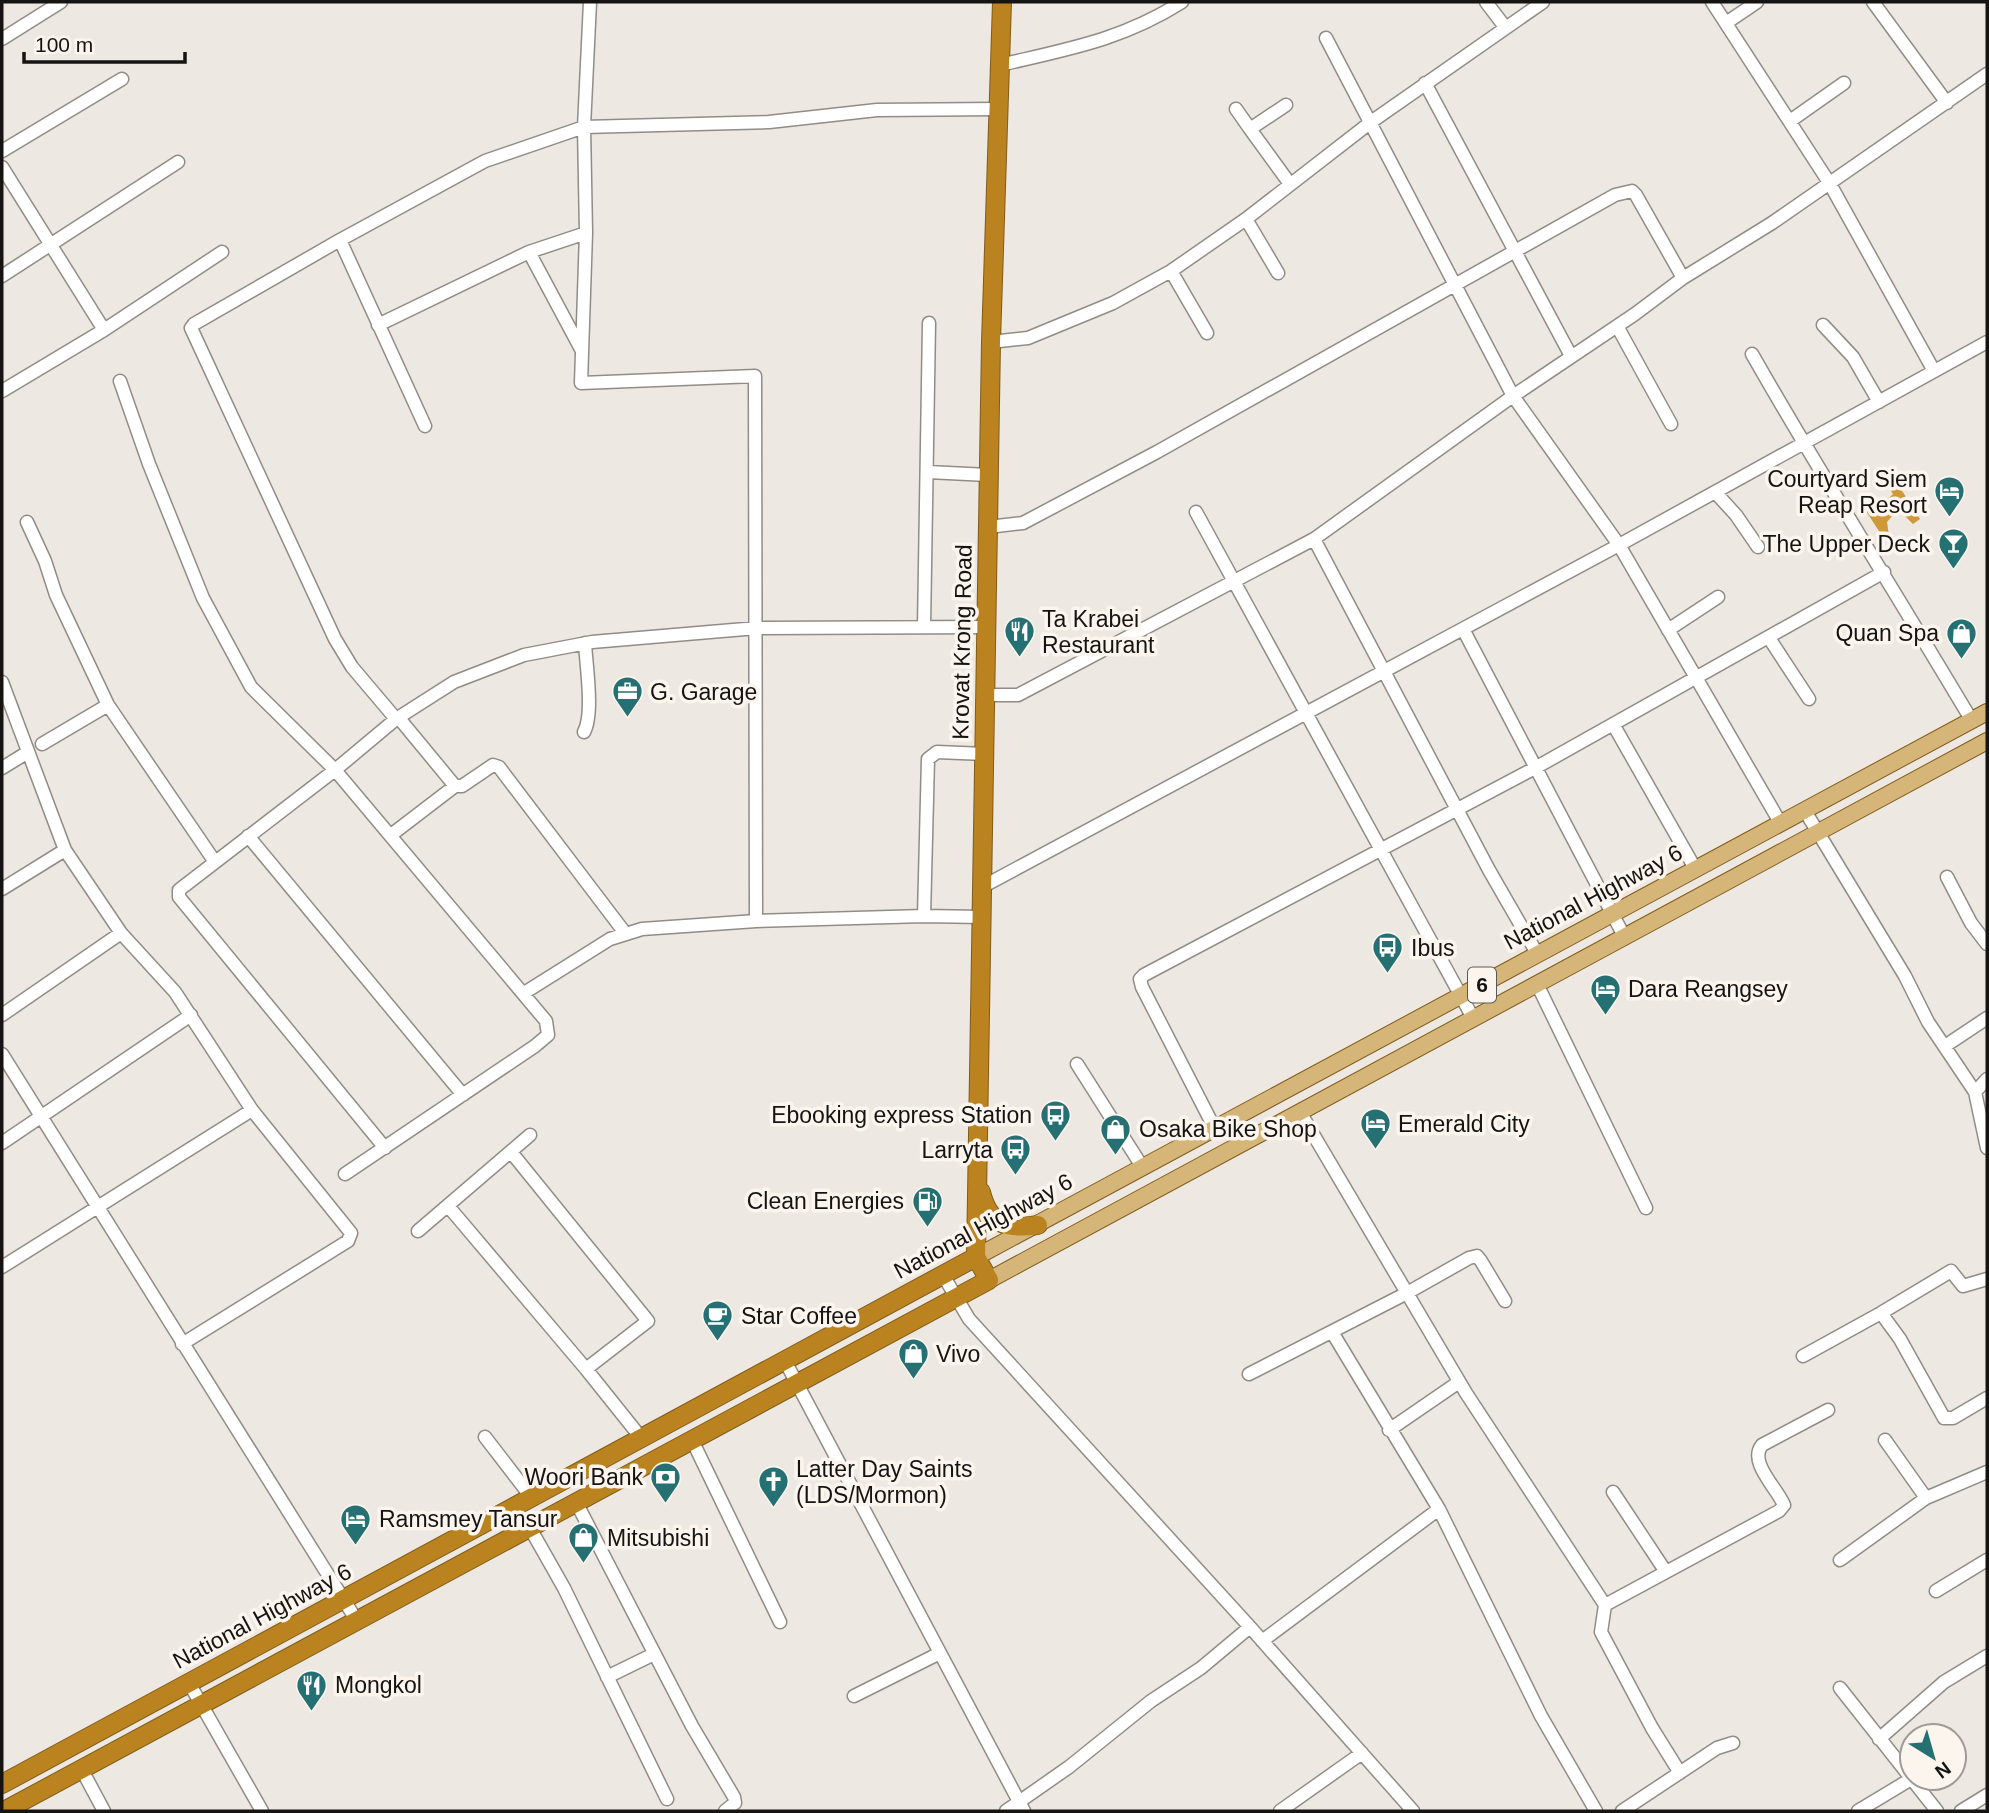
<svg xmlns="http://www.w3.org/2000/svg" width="1989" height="1813" viewBox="0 0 1989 1813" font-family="Helvetica,sans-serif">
<rect width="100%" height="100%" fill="#ede8e1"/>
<!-- water -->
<path fill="#d19838" d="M1899,486L1920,519L1913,524L1903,514L1893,515L1887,522L1889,536L1884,539L1866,511L1869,508L1876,511L1893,494L1891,491Z"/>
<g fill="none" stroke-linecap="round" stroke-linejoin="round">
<defs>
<path id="minor" d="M590,2L584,127L586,233L581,383L755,376L756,921
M1486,2L1505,27
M1712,2L1830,184L1934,371
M1873,2L1947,103
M1726,23L1757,2
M1326,38L1513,396L1619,545L1781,824
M2,39L61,2
M1000,65C1068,49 1122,40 1182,2
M1425,83L1571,356
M1286,105L1250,129L1290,184
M1236,109L1250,129
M1790,121L1844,83
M2,151L122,79
M2,167L104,330
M1246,219L1278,273
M340,240L425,426
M529,252L582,351
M1171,271L1207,333
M2,276L178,162
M378,325L529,252L586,233
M1823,325L1853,357L1879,402
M1617,326L1671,424
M991,342L1028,338L1113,303L1171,271L1246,219L1371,122L1543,2
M1752,354C1822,477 1899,598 1972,721
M120,381L149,464L203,598L251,687L335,770L546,1021L548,1035L535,1046L345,1174
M2,391L104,330L222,252
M928,472L988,475
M1715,492L1736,515L1758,547
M1196,512L1473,1018
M27,522L45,561L56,595L108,705L215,862
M988,527L1023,523L1157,452L1615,195L1632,191L1636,195L1683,278
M1314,539L1489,870L1538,955
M924,627L929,323
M1463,629L1625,938
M1668,630L1718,597
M1769,638L1809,699
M2,682L65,850L121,933L175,992L252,1110L351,1233L348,1241L182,1344
M986,695H1018L1314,539L1513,396L1635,314L1683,278L1772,223L1987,74
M398,717L455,786H462L493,765L499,767L625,933
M396,719L352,667L335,639L191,328L194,324L340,240L485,161L584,127L769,122L877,110L999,109
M1613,724L1696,870
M584,732C594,714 586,664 585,643
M42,744L108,705
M2,768L28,752
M1805,811L1905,976L1928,1022L1975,1092L1987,1148
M391,835L455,786
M248,836L463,1095
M1947,877L1971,923L1987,944
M982,887L1619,545L1987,342
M2,889L65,850
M924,916L928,759L937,752L985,754
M1537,984L1646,1208
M524,993L610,939L642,929L756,921L924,916L982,917
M2,1015L121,933
M1945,1046L1987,1018
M2,1054L357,1621
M1077,1064L1143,1168
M1975,1092L1987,1079
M1300,1112L1466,1393L1605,1605
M1215,1129L1142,987L1140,979L1144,975L1535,768L1884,572
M2,1143L191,1015
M385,1148L179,897V890L335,770L396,719L454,682L524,655L592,642L757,628L987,627
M511,1152L648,1321L586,1369
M448,1206L586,1369L642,1439
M418,1231L530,1135
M2,1267L252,1110
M943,1275L969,1319L1250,1627L1413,1811
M1881,1313L1951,1271L1963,1286L1987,1279
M1332,1332L1439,1509L1541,1716L1596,1811
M1803,1356L1881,1313L1900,1339L1944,1418H1953L1987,1398
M785,1361L1024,1811
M1249,1374L1407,1293L1469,1258L1477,1256L1481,1261L1505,1301
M1389,1430L1459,1382
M485,1437L532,1498
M692,1440L780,1622
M1885,1440L1926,1498
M1613,1492L1666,1572
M576,1502L692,1726L734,1797L735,1803L725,1811
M530,1528L564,1588L667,1799
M1840,1560L1926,1498L1987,1472
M1936,1591L1987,1560
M1262,1641L1439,1509
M607,1677L654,1654
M189,1683L262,1811
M1840,1688L1937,1811
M854,1696L940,1653
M1879,1739L1944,1682L1987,1656
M82,1770L104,1811
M1680,1773L1652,1728L1601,1632L1605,1605L1779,1511L1784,1505C1777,1488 1748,1462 1762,1445L1828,1410
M1006,1811L1069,1767L1151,1701L1201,1668L1250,1627
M1280,1811L1362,1753
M1622,1811L1717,1748L1733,1743
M1858,1811L1911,1779
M1961,1811L1987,1795"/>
<path id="major" d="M976,1257L1987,712
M989,1280L1987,741"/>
<path id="highway" d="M981,1192C989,1225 1008,1230 1038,1225
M2,1784L976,1257
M4,1811L989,1280L976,1257L991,342L1002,2"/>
</defs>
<!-- minor casing -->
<use href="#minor" stroke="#918c85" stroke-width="15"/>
<!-- major casing -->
<use href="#major" stroke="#815c1a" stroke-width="18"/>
<!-- highway casing -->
<use href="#highway" stroke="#815c1a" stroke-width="20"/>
<!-- minor -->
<use href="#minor" stroke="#fff" stroke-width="12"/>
<!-- major -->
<use href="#major" stroke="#d6b579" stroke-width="16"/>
<!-- highway -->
<use href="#highway" stroke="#ba831f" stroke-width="18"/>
</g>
<!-- icons -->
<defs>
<symbol id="hotel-pin" viewBox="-11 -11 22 30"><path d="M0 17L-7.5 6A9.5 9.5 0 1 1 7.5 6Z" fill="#257072" stroke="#fbf5ee"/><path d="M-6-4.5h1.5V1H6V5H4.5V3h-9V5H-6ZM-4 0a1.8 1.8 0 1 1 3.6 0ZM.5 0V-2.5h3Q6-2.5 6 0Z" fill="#fff"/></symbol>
<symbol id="bar-pin" viewBox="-11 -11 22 30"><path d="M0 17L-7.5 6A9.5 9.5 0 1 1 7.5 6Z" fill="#257072" stroke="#fbf5ee"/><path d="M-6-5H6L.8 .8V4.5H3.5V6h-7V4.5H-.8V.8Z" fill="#fff"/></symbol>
<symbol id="restaurant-pin" viewBox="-11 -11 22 30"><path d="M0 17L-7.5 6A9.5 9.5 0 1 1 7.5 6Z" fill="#257072" stroke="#fbf5ee"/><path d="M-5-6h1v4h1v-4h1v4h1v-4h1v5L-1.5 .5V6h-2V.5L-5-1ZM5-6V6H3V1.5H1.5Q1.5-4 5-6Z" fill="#fff"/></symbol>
<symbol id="shop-pin" viewBox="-11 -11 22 30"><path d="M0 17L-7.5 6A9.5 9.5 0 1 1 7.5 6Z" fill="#257072" stroke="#fbf5ee"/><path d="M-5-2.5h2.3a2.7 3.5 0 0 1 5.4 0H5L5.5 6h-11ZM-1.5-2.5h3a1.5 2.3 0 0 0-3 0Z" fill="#fff"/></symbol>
<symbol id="office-pin" viewBox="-11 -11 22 30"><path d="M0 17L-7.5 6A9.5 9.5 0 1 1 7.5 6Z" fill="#257072" stroke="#fbf5ee"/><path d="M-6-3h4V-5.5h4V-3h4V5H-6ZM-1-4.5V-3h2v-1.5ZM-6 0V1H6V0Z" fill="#fff"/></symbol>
<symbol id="bus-pin" viewBox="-11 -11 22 30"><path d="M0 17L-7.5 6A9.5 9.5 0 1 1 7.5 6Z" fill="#257072" stroke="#fbf5ee"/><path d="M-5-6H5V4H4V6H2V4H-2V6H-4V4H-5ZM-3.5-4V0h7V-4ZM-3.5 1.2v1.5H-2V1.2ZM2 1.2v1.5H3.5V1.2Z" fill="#fff"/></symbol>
<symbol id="fuel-pin" viewBox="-11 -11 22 30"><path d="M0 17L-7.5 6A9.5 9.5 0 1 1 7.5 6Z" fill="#257072" stroke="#fbf5ee"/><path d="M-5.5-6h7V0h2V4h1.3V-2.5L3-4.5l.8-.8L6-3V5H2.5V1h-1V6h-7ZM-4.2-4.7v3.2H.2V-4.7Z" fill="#fff"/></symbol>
<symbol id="cafe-pin" viewBox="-11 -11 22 30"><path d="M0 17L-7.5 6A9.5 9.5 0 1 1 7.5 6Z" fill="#257072" stroke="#fbf5ee"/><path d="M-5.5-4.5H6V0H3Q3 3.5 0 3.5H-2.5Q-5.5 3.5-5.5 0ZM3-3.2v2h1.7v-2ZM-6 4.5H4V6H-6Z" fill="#fff"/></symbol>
<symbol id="bank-pin" viewBox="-11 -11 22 30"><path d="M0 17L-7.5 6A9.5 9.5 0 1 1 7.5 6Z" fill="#257072" stroke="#fbf5ee"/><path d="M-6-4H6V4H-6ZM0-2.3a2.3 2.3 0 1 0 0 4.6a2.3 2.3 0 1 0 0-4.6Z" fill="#fff"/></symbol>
<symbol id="church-pin" viewBox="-11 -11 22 30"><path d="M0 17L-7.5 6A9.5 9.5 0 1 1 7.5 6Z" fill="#257072" stroke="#fbf5ee"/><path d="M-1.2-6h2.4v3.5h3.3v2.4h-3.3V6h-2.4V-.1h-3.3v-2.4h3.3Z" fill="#fff"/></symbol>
</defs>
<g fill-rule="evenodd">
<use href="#hotel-pin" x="1932" y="474" width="35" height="47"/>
<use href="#bar-pin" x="1936" y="526" width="35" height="47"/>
<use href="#restaurant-pin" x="1002" y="614" width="35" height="47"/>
<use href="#shop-pin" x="1944" y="616" width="35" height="47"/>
<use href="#office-pin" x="610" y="674" width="35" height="47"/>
<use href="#bus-pin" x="1370" y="930" width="35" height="47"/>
<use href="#hotel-pin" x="1588" y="972" width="35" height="47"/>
<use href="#bus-pin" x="1038" y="1098" width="35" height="47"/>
<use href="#hotel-pin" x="1358" y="1106" width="35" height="47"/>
<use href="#shop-pin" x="1098" y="1112" width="35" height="47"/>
<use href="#bus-pin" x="998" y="1132" width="35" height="47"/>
<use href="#fuel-pin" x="910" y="1184" width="35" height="47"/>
<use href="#cafe-pin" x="700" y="1298" width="35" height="47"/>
<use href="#shop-pin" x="896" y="1336" width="35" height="47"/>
<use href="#bank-pin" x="648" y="1460" width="35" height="47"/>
<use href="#church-pin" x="756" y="1464" width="35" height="47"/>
<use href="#hotel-pin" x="338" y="1502" width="35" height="47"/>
<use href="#shop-pin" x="566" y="1520" width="35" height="47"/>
<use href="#restaurant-pin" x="294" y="1668" width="35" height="47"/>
</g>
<g text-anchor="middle" stroke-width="7" stroke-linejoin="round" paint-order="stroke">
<!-- shield labels -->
<rect fill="#fbf5ee" stroke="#5b5854" stroke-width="2" x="1468" y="967.5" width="28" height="35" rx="5"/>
<g font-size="21" font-weight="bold" fill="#161412">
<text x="1482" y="992">6</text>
</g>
<!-- poi labels -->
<g font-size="23" fill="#161412" stroke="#fbf5ee" text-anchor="start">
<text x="1927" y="487" text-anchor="end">Courtyard Siem<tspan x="1927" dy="26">Reap Resort</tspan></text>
<text x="1930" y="552" text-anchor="end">The Upper Deck</text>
<text x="1042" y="627">Ta Krabei<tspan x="1042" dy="26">Restaurant</tspan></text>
<text x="1939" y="641" text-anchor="end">Quan Spa</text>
<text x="650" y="700">G. Garage</text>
<text x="1411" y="956">Ibus</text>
<text x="1628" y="997">Dara Reangsey</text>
<text x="1032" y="1123" text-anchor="end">Ebooking express Station</text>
<text x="1398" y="1132">Emerald City</text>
<text x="1139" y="1137">Osaka Bike Shop</text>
<text x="993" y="1158" text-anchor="end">Larryta</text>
<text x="904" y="1209" text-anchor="end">Clean Energies</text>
<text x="741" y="1324">Star Coffee</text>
<text x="936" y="1362">Vivo</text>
<text x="796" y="1477">Latter Day Saints<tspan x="796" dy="26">(LDS/Mormon)</tspan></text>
<text x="643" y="1485" text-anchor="end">Woori Bank</text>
<text x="379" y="1527">Ramsmey Tansur</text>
<text x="607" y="1546">Mitsubishi</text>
<text x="335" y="1693">Mongkol</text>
</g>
<!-- street labels -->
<g font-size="23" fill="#161412" stroke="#fbf5ee">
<text transform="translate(962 642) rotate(-89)" y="8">Krovat Krong Road</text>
<text transform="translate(1593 897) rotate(-28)" y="8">National Highway 6</text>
<text transform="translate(983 1226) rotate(-28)" y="8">National Highway 6</text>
<text transform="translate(262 1616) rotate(-28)" y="8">National Highway 6</text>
</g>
</g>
<!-- border -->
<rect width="1989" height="1813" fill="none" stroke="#161412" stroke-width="7"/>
<!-- north arrow -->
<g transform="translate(1933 1757) rotate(143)"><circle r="33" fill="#fbf5ee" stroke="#9f9b96" stroke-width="2"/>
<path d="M0-5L12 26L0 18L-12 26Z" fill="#257072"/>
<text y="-10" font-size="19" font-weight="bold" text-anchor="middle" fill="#161412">N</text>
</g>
<!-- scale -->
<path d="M24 52v10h161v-10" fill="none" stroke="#161412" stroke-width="3.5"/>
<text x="35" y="52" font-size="21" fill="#161412" stroke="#fbf5ee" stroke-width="5" paint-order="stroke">100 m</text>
</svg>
